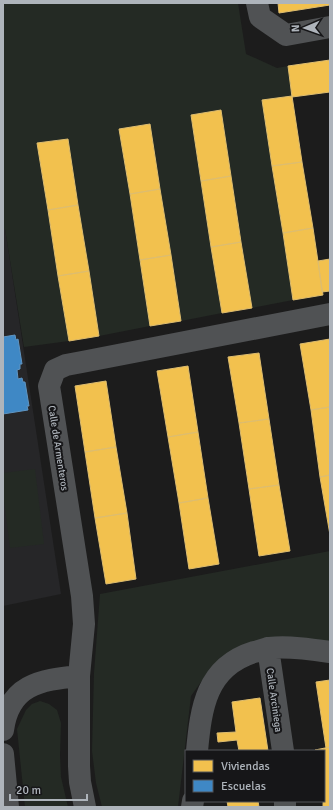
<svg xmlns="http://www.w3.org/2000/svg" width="333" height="810" viewBox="0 0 333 810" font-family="Signika,sans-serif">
<rect width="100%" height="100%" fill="#1c1c1c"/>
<!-- built -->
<path fill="#262628" d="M5,228L61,594L3,606V229Z"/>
<!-- green -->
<path fill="#242a24" d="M3,3H238L246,54L277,68L288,66L292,96L262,100L293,300L252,308L221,110L191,115L222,313L181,321L149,124L120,129L150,326L99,336L68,139L38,143L69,341L24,347L5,229H3Z
M35,469L44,544L10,548L3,492V473Z
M330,551V644L208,672L191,696L178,807H102L96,783L92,751L94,673L100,594Z
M40,701L49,704L57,710L61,723L60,755L61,777L68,807H25L17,729L26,710L32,704Z"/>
<!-- homes -->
<path fill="#f2c14e" stroke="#debd6f" d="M278,3H330V5L279,13Z
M330,60V92L292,97L288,66Z
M292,96L302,162L272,166L262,100Z
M221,110L231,176L201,181L191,115Z
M150,124L160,189L130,194L119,129Z
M68,139L78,205L48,210L37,143Z
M302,162L313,228L283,233L272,166Z
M231,176L241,242L211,247L201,181Z
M160,189L171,255L140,260L130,194Z
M78,205L89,271L58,276L48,210Z
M313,228L323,295L293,300L283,233Z
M241,242L252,308L222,313L211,247Z
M171,255L181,321L150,326L140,260Z
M330,259V291L322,292L318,261Z
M89,271L99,336L69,341L58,276Z
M330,339V407L311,410L300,344Z
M259,353L269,419L239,423L228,357Z
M188,366L198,432L168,437L157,371Z
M106,381L116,447L85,452L75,386Z
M330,407V475L320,477L311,410Z
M269,419L279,485L249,489L239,423Z
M198,432L208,498L179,503L168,437Z
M116,447L127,513L95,518L85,452Z
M330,475V535L320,477Z
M279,485L290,551L259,556L249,489Z
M208,498L219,564L189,569L179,503Z
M127,513L136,579L106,584L95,518Z
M330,680V747L326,748L316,682Z
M260,698L268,751H239L237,740L218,742L217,733L236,732L232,702Z
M330,747V807H323L324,751L315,750Z
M227,801H258L259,807H228Z"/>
<!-- schools -->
<path fill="#3f88c5" stroke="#6095c2" d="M15,335L16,340L18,339L22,364H20V369L17,370L18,379L22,378L23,382H25L29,406H27L28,410L3,414V337Z"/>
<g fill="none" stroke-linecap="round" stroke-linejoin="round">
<!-- minor -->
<path stroke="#505254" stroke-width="22" d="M257,3L260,17L286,35L330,27
M268,648L283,751
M3,730C9,685 39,680 79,676
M197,751C201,708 206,667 254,652C259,651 264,649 269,648C289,646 310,649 330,652
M3,754L8,807
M85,807L80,782L79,766V676L84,624L82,596L49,386L55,370L66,365L82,362L330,314
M192,807L193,801
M285,807V801"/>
</g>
<g text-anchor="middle" stroke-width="4" stroke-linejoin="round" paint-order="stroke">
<!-- street labels -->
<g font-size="10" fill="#aeb4bb" stroke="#161618">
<text transform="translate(59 448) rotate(81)" y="4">Calle de Armenteros</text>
<text transform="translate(275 700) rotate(82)" y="4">Calle Arciniega</text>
</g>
</g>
<!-- border -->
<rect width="333" height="810" fill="none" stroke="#aeb4bb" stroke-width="8"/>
<!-- legend -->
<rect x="185" y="750" width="140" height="52" fill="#161618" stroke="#535559"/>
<rect x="193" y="760" width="20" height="12" fill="#f2c14e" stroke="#535559"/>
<text x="221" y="770" font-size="12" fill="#aeb4bb">Viviendas</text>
<rect x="193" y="780" width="20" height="12" fill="#3f88c5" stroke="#535559"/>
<text x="221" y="790" font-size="12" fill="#aeb4bb">Escuelas</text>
<!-- north arrow -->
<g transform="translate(305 28) rotate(268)" stroke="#161618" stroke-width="3" paint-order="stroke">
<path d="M0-3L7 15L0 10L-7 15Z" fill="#aeb4bb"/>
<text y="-6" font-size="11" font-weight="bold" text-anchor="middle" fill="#aeb4bb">N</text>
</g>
<!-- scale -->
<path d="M10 794v6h77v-6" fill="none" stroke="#aeb4bb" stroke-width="2"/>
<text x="16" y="794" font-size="12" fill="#aeb4bb" stroke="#161618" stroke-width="3" paint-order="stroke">20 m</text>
</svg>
